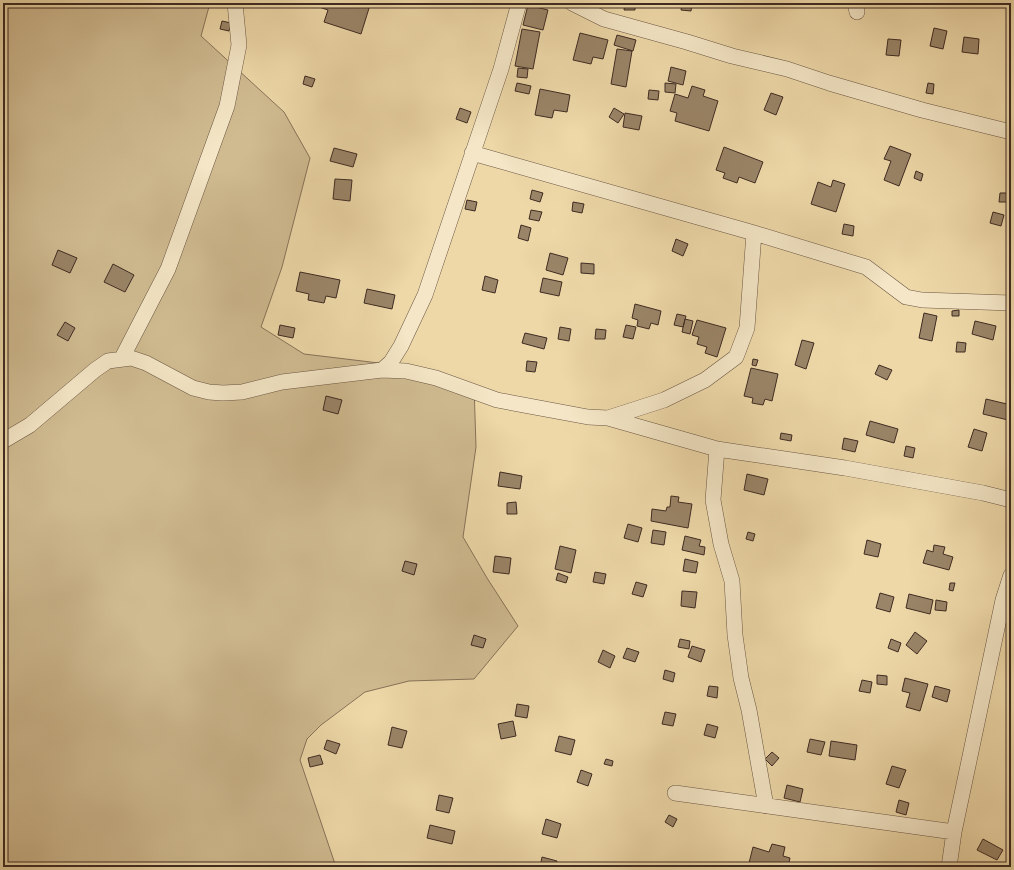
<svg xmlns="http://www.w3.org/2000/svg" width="1014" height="870" viewBox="0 0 1014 870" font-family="'IM FELL Great Primer',serif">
<rect width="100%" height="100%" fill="#eed8a8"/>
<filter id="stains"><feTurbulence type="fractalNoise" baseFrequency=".005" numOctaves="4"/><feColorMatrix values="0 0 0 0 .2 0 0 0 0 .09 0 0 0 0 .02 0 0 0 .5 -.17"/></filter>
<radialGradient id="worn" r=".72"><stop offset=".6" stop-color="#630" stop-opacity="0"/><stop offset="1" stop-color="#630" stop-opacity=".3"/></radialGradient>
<!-- green -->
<path fill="#d0bb91" stroke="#87735a" d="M3,3H210L201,36L284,112L310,158L282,267L261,327L304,354L412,367L474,385L476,447L463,537L487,578L518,626L474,679L409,681L365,692L321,725L307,739L300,760L336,867H3Z"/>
<!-- building -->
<path fill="#9a8568" stroke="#3e2b23" d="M317,3H364L370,5L361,34L324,22L328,10L316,6Z
M625,3H635V10H624Z
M682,3H692L691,11L681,10Z
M528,5L548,10L543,30L523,25Z
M222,21L231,23L229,31L220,29Z
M934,28L947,31L943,49L930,46Z
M522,29L540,32L533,69L515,66Z
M580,33L608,40L603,59L593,57L591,64L573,60Z
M617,35L636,40L633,51L614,45Z
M964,37L979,39L978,54L962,52Z
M888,39L901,40L899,56L886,55Z
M617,49L632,51L626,87L611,84Z
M671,67L686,71L683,85L668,81Z
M518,68L528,69L527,78L517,77Z
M305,76L315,79L312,87L303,84Z
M517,83L531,86L529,94L515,91Z
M665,83L676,84L675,93L665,92Z
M928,83L934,84L933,94L926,93Z
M692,86L705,90L703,96L718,101L709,131L675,121L677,113L670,111L675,94L688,98Z
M540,89L570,95L567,112L554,110L552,118L535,115Z
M649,90L659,91L658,100L648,99Z
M771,93L783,97L776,115L764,110Z
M460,108L471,112L467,123L456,119Z
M614,108L624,114L618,123L609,117Z
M625,113L642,116L639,130L623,127Z
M890,146L911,154L899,186L884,180L891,161L884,159Z
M724,147L763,162L755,183L739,177L737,183L723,178L725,173L716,170Z
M334,148L357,154L353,167L330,161Z
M916,171L923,174L921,181L914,178Z
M335,179L352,180L350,201L333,199Z
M833,180L845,184L836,212L811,204L818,182L831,187Z
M532,190L543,193L540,202L530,199Z
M1000,193H1008L1007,202H999Z
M467,200L477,202L475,211L465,209Z
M573,202L584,204L582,213L572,211Z
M531,210L542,212L539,221L529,219Z
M993,212L1004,215L1001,226L990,223Z
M844,224L854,226L853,236L842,234Z
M521,225L531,228L528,241L518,238Z
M676,239L688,244L683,256L672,251Z
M58,250L77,258L70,273L52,265Z
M550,253L568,258L563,275L546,270Z
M581,263L594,264V274L581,273Z
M113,264L134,275L125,292L104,282Z
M300,272L340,280L336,298L326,296L324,303L308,300L309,294L296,291Z
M485,276L498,280L495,293L482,290Z
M543,278L562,282L559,296L540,292Z
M367,289L395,295L392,309L364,303Z
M635,304L661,311L658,325L651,323L649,329L637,326L638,320L632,318Z
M959,310V316H952V311Z
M924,313L937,316L932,341L919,338Z
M677,314L686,316L683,327L674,325Z
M685,319L693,321L690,334L682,332Z
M697,320L726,328L717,357L705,353L707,347L697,344L699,337L692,335Z
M975,321L996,326L993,340L972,334Z
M65,322L75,328L68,341L57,335Z
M280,325L295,328L293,338L278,335Z
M626,325L636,327L633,339L623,337Z
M560,327L571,329L569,341L558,339Z
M596,329L606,330L605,339H595Z
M525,333L547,338L544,349L522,343Z
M802,340L814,343L806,369L795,365Z
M957,342L966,343L965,352H956Z
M753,359L758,360L756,366L752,365Z
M527,361L537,362L535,372L526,371Z
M879,365L892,370L887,380L875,374Z
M751,368L778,374L772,401L765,399L763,405L752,403L753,398L744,396Z
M326,396L342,400L338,414L323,410Z
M986,399L1011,405L1008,420L983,414Z
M870,421L898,429L894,443L866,435Z
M974,429L987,433L982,451L968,447Z
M781,433L792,435L791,441L780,439Z
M844,438L858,441L855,452L842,449Z
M906,446L915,448L913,458L904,456Z
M500,472L522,476L520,489L498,486Z
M747,474L768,479L764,495L744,490Z
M671,496L679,497L678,502L692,504L688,528L651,521L652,509L666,511L667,507H670Z
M516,502L517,514H507V503Z
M628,524L642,528L638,542L624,538Z
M653,530L666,532L664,545L651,543Z
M748,532L755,534L753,541L746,539Z
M685,536L701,540L699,546L705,547L704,555L682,550Z
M867,540L881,544L878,557L864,554Z
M934,545L945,547L943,554L953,557L949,570L923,563L927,550L933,552Z
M560,546L576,550L571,573L555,569Z
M495,556L511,558L509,574L493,572Z
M685,559L698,562L696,573L683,571Z
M405,561L417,564L414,575L402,571Z
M595,572L606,574L604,584L593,582Z
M558,573L568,577L566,583L556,580Z
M636,582L647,585L643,597L632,594Z
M950,583H955L953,591L949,590Z
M682,591L697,592L695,608L681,606Z
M880,593L894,597L890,612L876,608Z
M909,594L933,600L930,614L906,608Z
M936,600L947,602L946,611L935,610Z
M915,632L927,641L917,654L906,645Z
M474,635L486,639L483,648L471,645Z
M680,639L690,641L689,649L678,647Z
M891,639L901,643L898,652L888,648Z
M692,646L705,650L701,662L688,657Z
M627,648L639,652L635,662L623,658Z
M603,650L615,656L610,668L598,662Z
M665,670L675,673L673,682L663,679Z
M877,675L887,676V685L877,684Z
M905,678L928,684L920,711L906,707L910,693L902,691Z
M862,680L872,682L870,693L859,691Z
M709,686L718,687L717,698L707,696Z
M935,686L950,690L947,702L932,697Z
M517,704L529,706L527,718L515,716Z
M665,712L676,714L673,726L662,724Z
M513,721L516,736L501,739L498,724Z
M707,724L718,727L715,738L704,735Z
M392,727L407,731L402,748L388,745Z
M559,736L575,740L571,755L555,751Z
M810,739L825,742L821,755L807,752Z
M327,740L340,744L336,754L324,749Z
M831,741L857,745L855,760L829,756Z
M772,752L779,758L772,766L765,759Z
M320,755L323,764L310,767L308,758Z
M606,759L613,761L612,766L604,764Z
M892,766L906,770L899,788L886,784Z
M581,770L592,774L588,786L577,782Z
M787,785L803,789L800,802L784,798Z
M439,795L453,798L449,813L436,810Z
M899,800L909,803L906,815L896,812Z
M669,815L677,819L673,827L665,822Z
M546,819L561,824L557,838L542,834Z
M430,825L455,831L452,844L427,838Z
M983,839L1003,850L997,860L977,850Z
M772,844L785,847L783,856L790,858L788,867H748L753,847L769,852Z
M542,857L557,861L556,867H540Z"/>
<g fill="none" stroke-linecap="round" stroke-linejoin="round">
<defs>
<path id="street" d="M572,3L604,19L687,42L732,56L787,69L829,83L922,110L1011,132
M855,3L857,12
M472,153L754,233L866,267L906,297L922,300L1011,303
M122,358L168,269L227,106L239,45L235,3
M382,370L391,362L401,346L425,295L501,69L519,3
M608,418L664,400L705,380L736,357L747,328L754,233
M3,441L30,425L95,370L108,361L131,358L146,363L193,388L209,392L223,393L242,392L282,382L382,370L406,371L436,378L497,400L588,417L608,418L717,449L845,468L983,493L1011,500
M717,449L713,500L721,544L732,581L735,635L741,678L749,710L766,806
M675,793L954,832
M949,867L954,832L1003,600L1011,575"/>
</defs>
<!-- street casing -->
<use href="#street" stroke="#6a5644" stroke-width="16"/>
<!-- street -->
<use href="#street" stroke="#f4e6c6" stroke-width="15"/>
</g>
<!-- margin -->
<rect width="1014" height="870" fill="none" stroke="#eed8a8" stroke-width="16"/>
<rect x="4" y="4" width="1006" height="862" fill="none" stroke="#3e2b23" stroke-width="2"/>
<rect x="8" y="8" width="998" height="854" fill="none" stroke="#3e2b23"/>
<rect width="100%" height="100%" filter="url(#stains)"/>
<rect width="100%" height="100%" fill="url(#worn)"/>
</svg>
